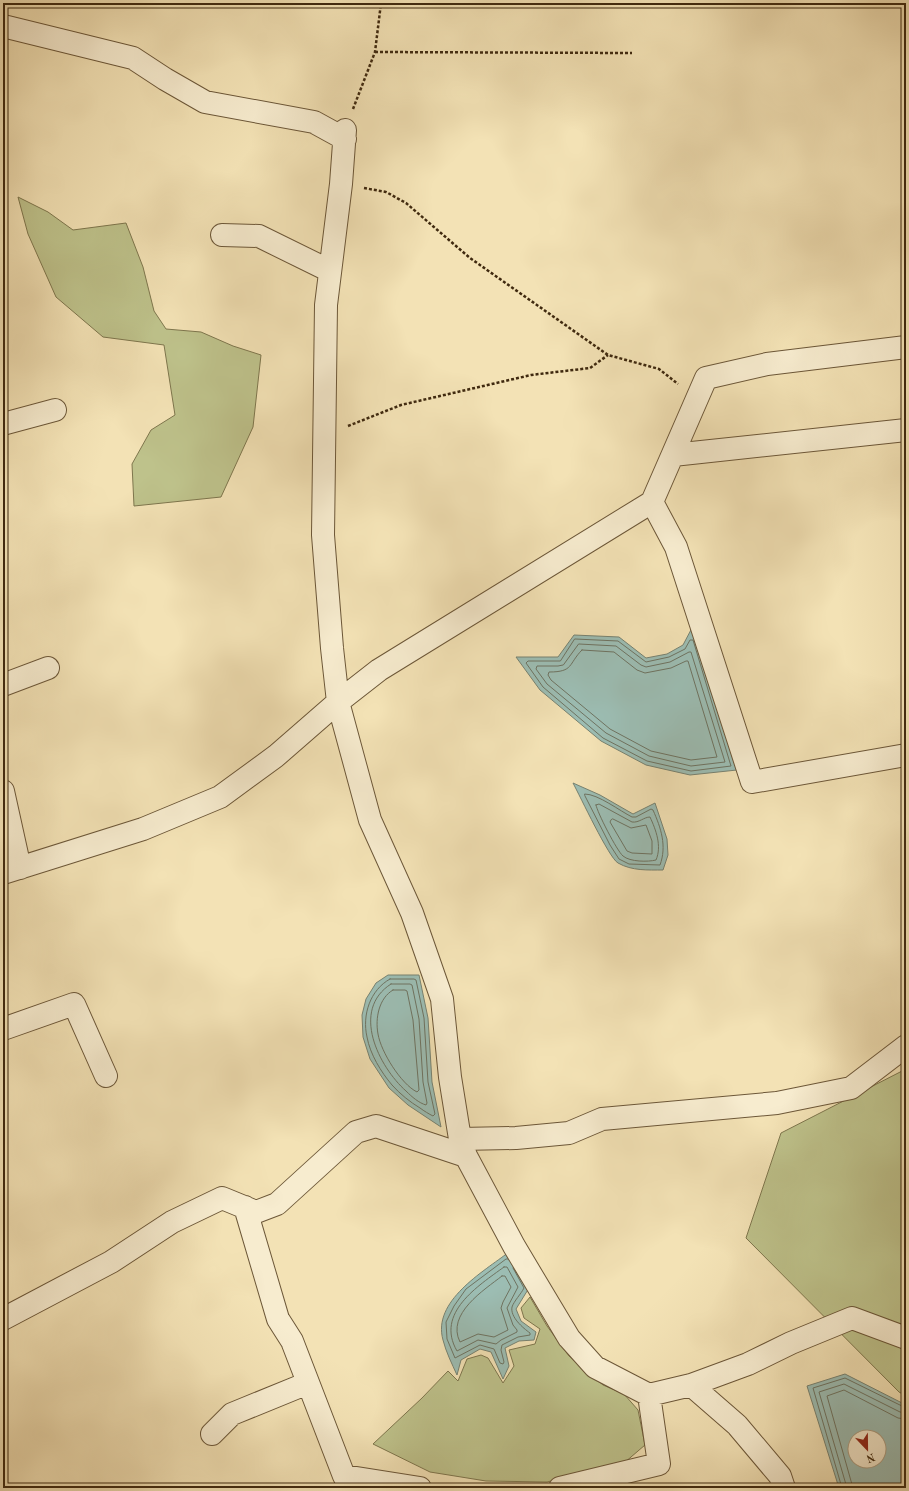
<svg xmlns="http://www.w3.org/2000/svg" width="909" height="1491" viewBox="0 0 909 1491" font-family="'Old Standard TT',serif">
<rect width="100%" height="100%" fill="#f3e2b5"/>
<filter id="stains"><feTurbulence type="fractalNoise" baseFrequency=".005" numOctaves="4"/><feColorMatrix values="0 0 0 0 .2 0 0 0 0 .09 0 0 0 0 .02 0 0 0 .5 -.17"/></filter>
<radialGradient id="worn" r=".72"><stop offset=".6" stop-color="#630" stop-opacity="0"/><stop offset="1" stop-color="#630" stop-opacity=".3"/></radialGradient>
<!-- green -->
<path fill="#bec28b" stroke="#7e764d" d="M18,197L48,212L73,230L126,223L143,267L154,311L166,329L201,332L233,346L261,355L253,427L221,497L134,506L132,464L151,430L175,415L164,345L103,337L56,297L28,234Z
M906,1069V1396L899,1392L746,1238L781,1133Z
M530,1297L547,1326L569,1356L603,1385L624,1394L638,1410L645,1445L624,1463L547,1482L486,1481L430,1472L373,1444L422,1398L448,1371L458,1381L467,1359L481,1355L488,1358L503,1383L514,1366L509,1350L535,1344L540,1329L524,1318L521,1308Z"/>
<!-- water -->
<path fill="#9cbdb3" stroke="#778271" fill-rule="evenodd" d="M693,626L737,770L690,775L646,765L601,741L540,690L516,657H558L574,635L619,637L646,658L667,654L683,645Z
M573,783L600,795L633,814L655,803L667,839L668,855L663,870C648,870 632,871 618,863C609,858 580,796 573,783Z
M388,975H419L428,1018L432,1082L441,1127L408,1105L389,1088L370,1059L363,1037L362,1015L366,999L376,983Z
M509,1252L529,1288L516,1309L521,1321L536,1332L534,1340L519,1341L505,1348L509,1366L503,1379L491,1352L480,1349L461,1360L457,1375C452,1364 446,1352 443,1340C432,1301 483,1272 509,1252Z
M845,1374L906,1405V1488H839L807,1386ZM855,1437H879V1461H855Z"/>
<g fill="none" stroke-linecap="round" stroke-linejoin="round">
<!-- shore -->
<path stroke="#6e7361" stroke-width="1" d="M575,639L618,641L646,662L669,657L685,649L690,640H693L731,766L691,771L647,761L603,738L543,687L526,663L528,661H560Z
M579,644L616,646L641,665L646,667L670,662L689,652H691L725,762L691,766L649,756L606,733L547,684L536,669L537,666H558L563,665Z
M582,650L614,652L637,670L645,673L671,668L686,661H688L717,757L691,760L651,751L610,729L551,680L548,675L549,672C574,672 568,664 582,650Z
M585,794C598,794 620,811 632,817H636L651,809L653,810C661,828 667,846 660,865L629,864L619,859L610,845L585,796Z
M596,805L599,804L632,822C639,823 644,817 650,817C656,830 662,846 656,860C648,862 630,862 623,856C617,851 597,812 596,805Z
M613,819L631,828L646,825L652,841V854L632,853L627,851L610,822L611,820Z
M390,979H414L416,980L424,1018L428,1082L435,1114L433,1116C429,1114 424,1111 420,1108C410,1102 400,1094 392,1085C381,1072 370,1054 367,1037C362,1015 370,990 390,979Z
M391,984H410L412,985L419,1019L423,1082L427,1103L426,1105C419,1103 412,1097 406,1091C379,1067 350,1010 391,984Z
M393,990H405L407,991L413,1020L419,1090L417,1092C401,1084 381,1052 378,1034C375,1018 379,998 393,990Z
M508,1259H506L466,1289L454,1306L446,1322L447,1339L455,1358L480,1345L494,1349L500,1363L503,1364L504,1362L501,1350L502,1345L518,1337L530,1335V1333C523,1328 510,1317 512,1307C514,1301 521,1294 524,1288L513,1268
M504,1267H507L518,1287L507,1308L513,1325L517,1330V1332L501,1340L496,1344L478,1340L457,1351C435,1313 478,1286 504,1267Z
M502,1276H505L511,1287L503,1302L501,1308L508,1330L494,1337L478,1334L460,1342C446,1314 484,1290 502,1276Z
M842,1488L813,1388L845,1378L906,1408
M847,1488L819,1392L844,1384L900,1412L906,1413
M853,1488L827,1396L844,1390L898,1418L906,1419"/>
<defs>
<path id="street" d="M3,26L133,58L165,79L205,102L314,122L345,139
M345,130L341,184L326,305L323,535L332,648L338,702L370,820L412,913L442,999L450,1077L460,1139L466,1156L514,1246L569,1338L595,1367L649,1395L691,1385L748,1364L791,1343L852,1318L906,1338
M222,235L259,236L330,271
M3,424L55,410
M673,455L906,430
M652,502L676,547L752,782L906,755
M3,685L48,668
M3,791L20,868
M3,873L143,829L220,797L276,756L338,702L379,670L652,502L706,378L767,364L906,347
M3,1029L74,1004L106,1076
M460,1139L516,1138L569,1133L602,1119L777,1103L851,1088L906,1046
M245,1207L278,1319L292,1341L344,1476L420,1488
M3,1319L111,1262L172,1222L222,1198L256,1212L277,1204L356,1132L376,1126L466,1156
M691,1385L737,1425L780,1476L784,1488
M212,1434L232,1414L308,1383
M560,1488L659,1464L649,1395"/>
</defs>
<!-- street casing -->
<use href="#street" stroke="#6c5738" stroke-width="24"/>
<!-- path -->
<path stroke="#3f290f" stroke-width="2.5" stroke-dasharray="3 2" stroke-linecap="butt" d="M375,52L632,53
M353,109L375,52L381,3
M364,188L386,192L406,203L470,258L608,355L659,369L678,384
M348,426L401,405L531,375L590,368L608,355"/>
<!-- street -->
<use href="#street" stroke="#f7eccf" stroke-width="22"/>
</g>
<!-- margin -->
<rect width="909" height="1491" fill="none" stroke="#f3e2b5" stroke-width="16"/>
<rect x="4" y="4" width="901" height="1483" fill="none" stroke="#3f290f" stroke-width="2"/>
<rect x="8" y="8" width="893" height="1475" fill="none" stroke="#3f290f"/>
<!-- north arrow -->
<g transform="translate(867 1449) rotate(158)"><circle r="19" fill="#f7eccf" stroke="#ad9e82"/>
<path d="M0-3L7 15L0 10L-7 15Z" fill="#8f2418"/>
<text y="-6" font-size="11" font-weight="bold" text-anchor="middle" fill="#3f290f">N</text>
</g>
<rect width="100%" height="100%" filter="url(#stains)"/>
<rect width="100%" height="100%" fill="url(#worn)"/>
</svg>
